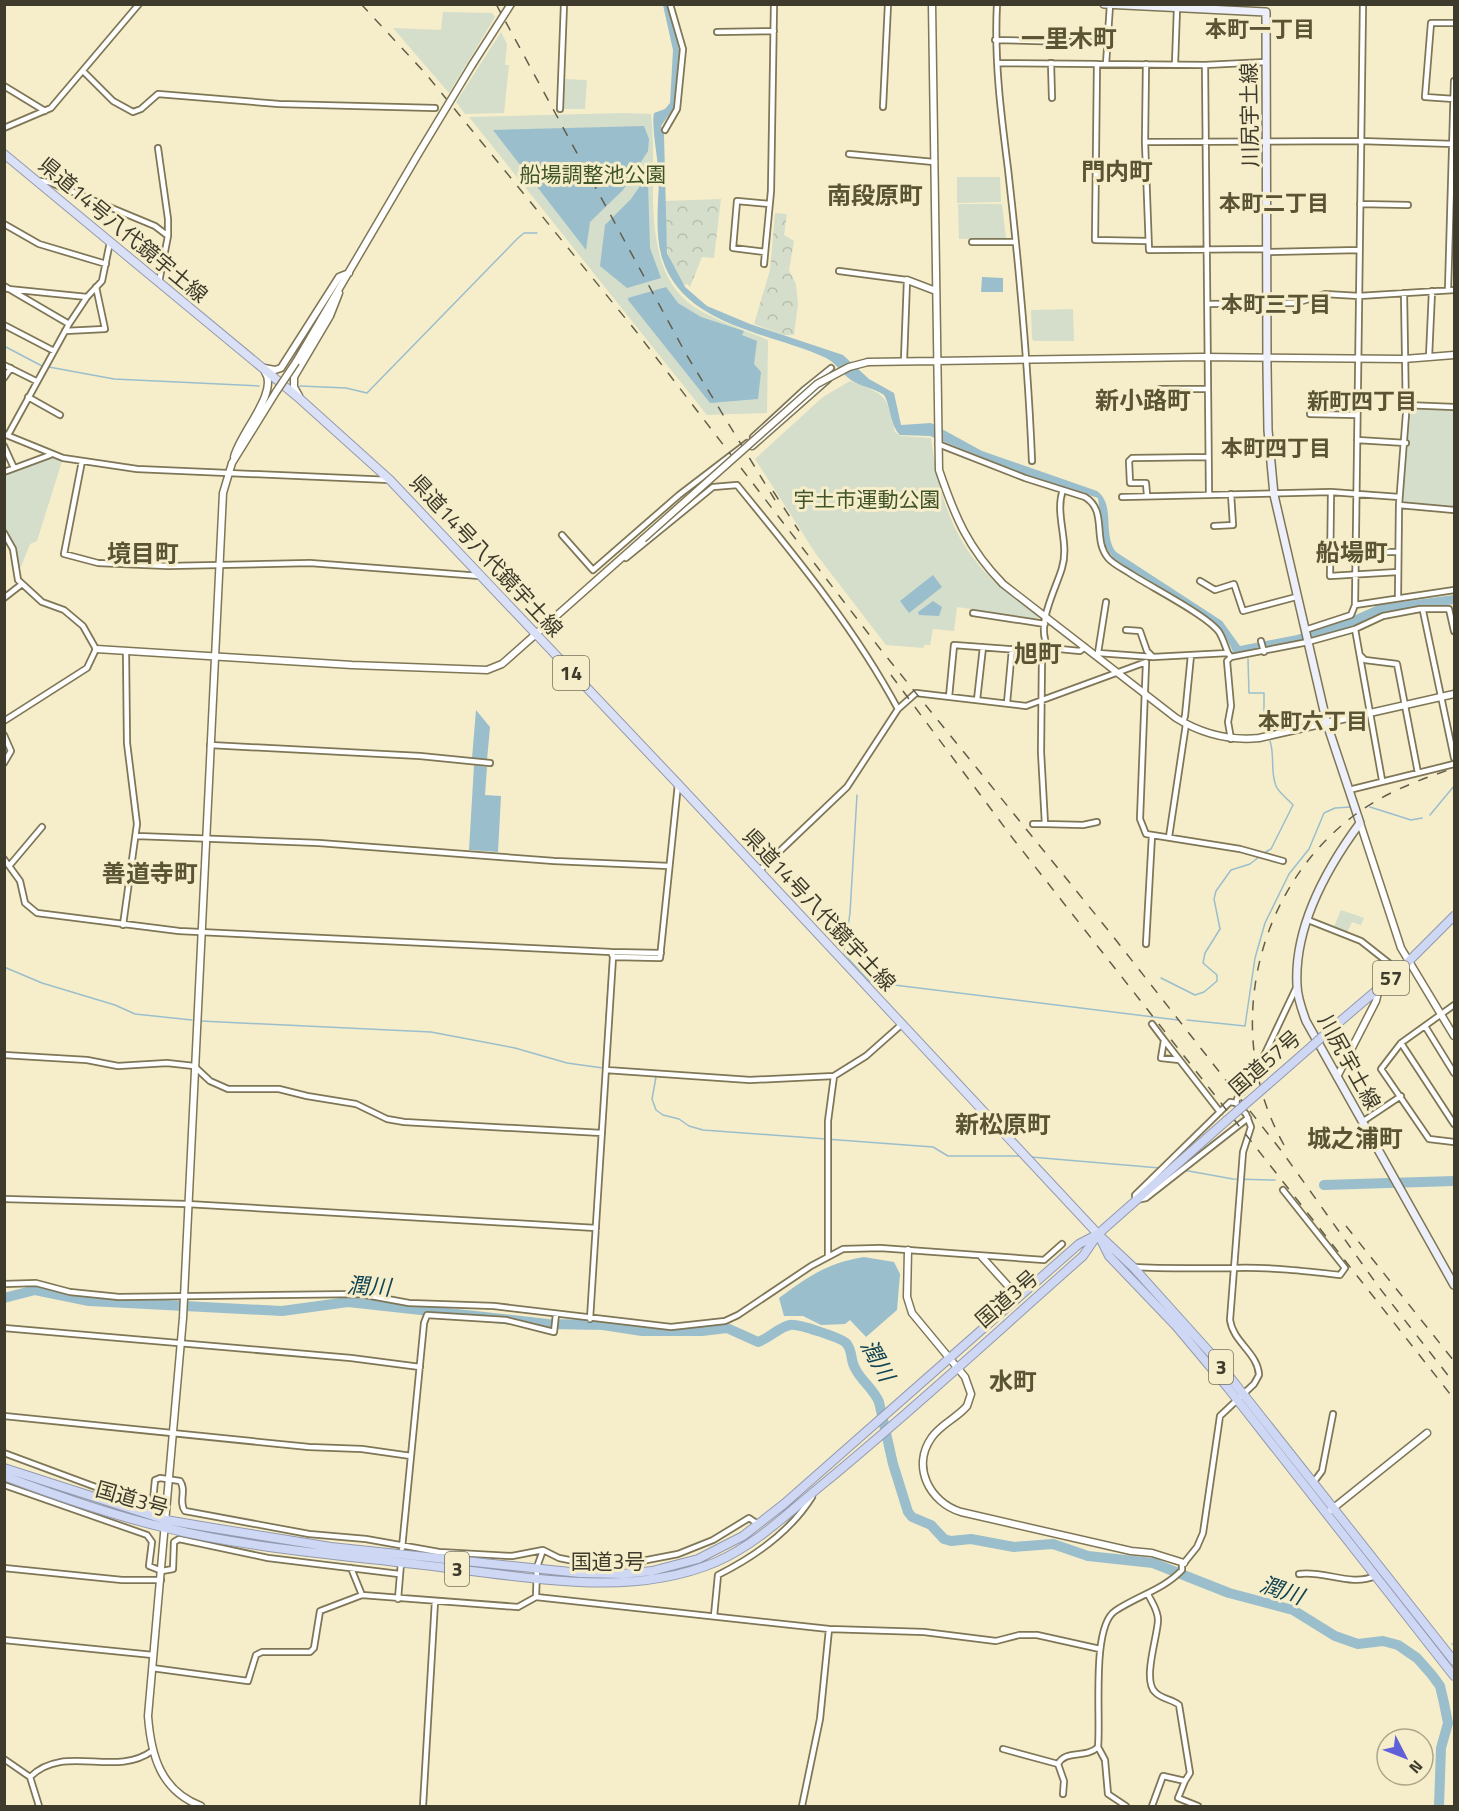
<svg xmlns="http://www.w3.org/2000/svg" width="1459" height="1811" viewBox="0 0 1459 1811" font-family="'Titillium Web','Noto Sans JP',sans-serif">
<defs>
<pattern id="forest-crowns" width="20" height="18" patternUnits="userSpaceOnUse" patternTransform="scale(1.5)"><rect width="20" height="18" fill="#d4decb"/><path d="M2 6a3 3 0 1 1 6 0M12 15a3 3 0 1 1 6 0" fill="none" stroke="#b7bfae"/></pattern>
</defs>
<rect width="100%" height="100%" fill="#f6eeca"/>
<!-- green -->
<path fill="#d4decb" d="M443,12L492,13L495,17L449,93L393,28L441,30Z
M501,32L507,44L505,65H509L504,113L465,114L456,102Z
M563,79L587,80L585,109H562Z
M623,113L651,114C659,175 636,270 696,308C717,321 744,330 768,340L767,413L707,415L469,117Z
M957,177H1000L1001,202L957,203Z
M958,204H1002L1006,238L959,239Z
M1073,309L1074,341H1034L1032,339L1031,310Z
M850,381C886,395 887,394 895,432L901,436L931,438C939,496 952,543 998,585C1007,593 1035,610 1039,619L957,607L954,631L933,629L930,645H924V648L886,645L816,554L755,459L823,397Z
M1410,408L1454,410V508L1402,503Z
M50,454L63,458L37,541L30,544L21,567H17L5,533V472Z
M1341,910L1364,918L1361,925L1352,922L1346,935L1333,929Z"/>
<!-- forest -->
<path fill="url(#forest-crowns)" d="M721,199L714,258L702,257L690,287L687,284L683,286C664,252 663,239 664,201Z
M775,213L787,214L784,235L794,241L789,270L796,284L798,304L794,335H784L754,324L770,270Z"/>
<!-- water -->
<path fill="#9abecc" d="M663,5H668L679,50L676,105L661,126L664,134L667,253L685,287L707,306L750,324L843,355L869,379L894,393L901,425L931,423L982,451L1097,491C1116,505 1102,534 1116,552L1222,621L1240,646L1297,635L1349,618L1378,605L1454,595V604L1378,616L1348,628L1244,655L1234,654L1226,637L1212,622L1114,559L1104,545L1098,498L1018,472L930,436L900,435C890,425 891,407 884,395C875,388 860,387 851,380C841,373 836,362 824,357C769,332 683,326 662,258C655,234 658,206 659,181C659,162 651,128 654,113L665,109L670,103L673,50Z
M644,126L649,139L648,151L623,190L590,222L586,250L493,130Z
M651,170L648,182L650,248L661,278L627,288L600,266L605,225L631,199Z
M982,277L1003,278V292H981Z
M666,287L678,303L701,317L744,331L742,335L757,341L754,364L761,372L758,399L710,403L628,300V298Z
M933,575L942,587L909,613L900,601Z
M933,601L942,607L939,616L919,615L918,612Z
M476,710L490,727L487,760L472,758Z
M474,765L487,767L485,795L501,796L498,852L469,850Z
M864,1257L894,1262L900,1274L897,1310L866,1337L850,1320L845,1324L821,1325L803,1316H784L779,1298C809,1276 827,1263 864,1257Z"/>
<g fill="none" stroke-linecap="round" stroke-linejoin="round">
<!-- stream -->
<path stroke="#9abecc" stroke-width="1.5" d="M4,346L42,366
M49,367L114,379L259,386
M300,386L346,388L367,393L518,238L524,233H537
M1248,659L1249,693H1264V729
M857,795L850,913L844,954L870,982L1178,1020
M1370,807L1411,820L1422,818
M1430,815L1454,786
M1264,853L1271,849L1293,805C1288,799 1279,793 1276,786C1270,771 1275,756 1270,741
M4,967L42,983L115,1005L135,1014L192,1020
M1161,978L1195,995L1204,992L1217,981V975L1203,963L1205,953L1220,929L1214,899L1216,891L1231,870L1250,864L1259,857
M1187,1020L1245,1026L1255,958L1265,923L1289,874L1309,849L1324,813L1335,808L1351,807
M201,1021L431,1032L515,1048L567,1063L603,1068L610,957
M633,1070L656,1071
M656,1077L652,1099L656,1110L663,1115L679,1119L689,1126L703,1130L933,1147L948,1156H1020
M1031,1157L1160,1168
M1183,1170L1233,1179L1275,1180
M1452,1644H1454"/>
<!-- river -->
<path stroke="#9abecc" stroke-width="10" d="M1324,1185L1454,1181
M4,1298L35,1290L89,1301L282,1311L348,1302L548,1324L603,1325L642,1331H702L727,1328L758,1342C770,1338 779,1327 790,1325C797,1323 841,1338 846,1343C853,1350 850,1360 855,1368C861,1381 873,1388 879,1402L893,1464L908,1512L912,1517L931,1525L944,1539L951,1541L971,1539L1014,1547L1053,1544L1088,1556L1153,1563L1229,1593L1293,1610L1335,1636L1358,1644L1383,1641L1398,1645L1417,1658L1432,1675L1440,1686L1444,1703L1448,1723L1441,1748L1439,1806"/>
<defs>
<path id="minor" d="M997,4C994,60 1001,114 1008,169C1019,266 1028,363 1032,461
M1454,23H1431L1425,97L1454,99
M717,32L774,31
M995,40L1108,43
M998,63L1205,65L1266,62
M1051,63L1052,98
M1097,64L1095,240L1147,241
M1106,64L1110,5
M1146,64L1145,142L1149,250L1267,249
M1175,64L1177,8
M1205,65L1209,494
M83,71L113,101L133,112L141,109L158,94L279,104L435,108
M4,86L45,111
M883,107L888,4
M560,109L564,4
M4,128L51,108L139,4
M665,130L677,109L683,49L670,4
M1145,142L1360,141L1454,144
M158,148L168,219V236L159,282
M849,154L934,162
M39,181L49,182L155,226L168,236
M1360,204L1408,205
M4,224L39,244L106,264
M972,242H1014
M765,252L733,248L737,201L769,204
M1267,252L1359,250
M764,264L771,191L774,4
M839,271L907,280L904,360
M4,286L69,324
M8,289L87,297
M1448,290L1454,81
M1404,293L1406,414L1399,505L1454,510
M1208,304L1296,303L1325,294L1359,296L1454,290
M4,325L54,351
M65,331L105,329L96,287
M1429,357L1432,291
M4,365L36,381
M4,378L11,368
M28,397L60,415
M1160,404V389H1208
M1405,405L1454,407
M1310,414L1357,415
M4,434L63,458L137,469L390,480
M8,435L69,324L87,297L102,281L110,242
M753,437L805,389L831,368
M1357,440L1406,443
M938,444L1025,478L1085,497C1108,511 1092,539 1108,558C1114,565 1124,569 1131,574C1151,587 1208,616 1219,632C1223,638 1225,646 1228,653
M4,446L14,468
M82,461L64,554L98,563L168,566L310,563L480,576
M4,472L50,455
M1331,492L1330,576L1398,572
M1147,495L1146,483H1130L1129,461L1132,458L1208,457
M1122,497L1331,492L1399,497
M1214,526L1233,525L1231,494
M4,533L13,549L18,580L42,602L64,610L83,626L96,649L87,668L4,721
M562,535L593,570L679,495L747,443
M1355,552H1398
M626,558L713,487L737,485C795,556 854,627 898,709L847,787L759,871
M1200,581L1215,590L1234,584L1243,611L1296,597
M1398,597L1399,505
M4,598L22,584
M1355,605L1454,590
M1423,611L1454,758
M973,613L1045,624
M1355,629L1382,780
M1126,630L1140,631L1147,651L1153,657
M1305,630L1351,615L1355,605L1363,4
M1261,641L1264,652
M1085,647L1080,651L1049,648L1042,656L1041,752L1045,824L1083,825L1097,822
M1049,648C1034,627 1056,589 1062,568C1070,542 1054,514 1063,490
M1098,653L1106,602
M1096,655L1098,653L1153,657L1228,653L1231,657L1308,642L1355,629L1383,616L1420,609H1449L1454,631
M1360,655L1365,660L1397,664L1418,773
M1231,657L1227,661L1231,706L1228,722L1231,739
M1146,663L1140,819L1146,834L1240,849L1283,861
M949,697L954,645L1046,652
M977,700L983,647
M1007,703L1012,649
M898,709L916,693L1026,706L1146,662
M1183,722L1185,716L1191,655
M4,735L11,751L4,763
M210,745L420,756L490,763
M1349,790L1454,764
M1033,824H1045
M137,836L319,843L554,861L669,866
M1169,837L1186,724
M4,859L20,881L25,903L37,913L179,931L611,952L613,957L660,958L678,784
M10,865L42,827
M1308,920L1361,941L1399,971
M123,925L137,824L127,743L126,651
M1146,944L1152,835
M611,952L661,953
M1454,1005L1401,1043L1381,1069L1429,1139L1454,1142
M1152,1024L1164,1040
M1425,1026L1454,1073
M1401,1043L1454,1124
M4,1055L87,1060L118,1066L167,1063L194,1066L210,1081L228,1089H279L307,1096L356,1104L387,1119L404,1122L602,1133
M1179,1060L1161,1058L1164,1040L1220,1112
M606,1070L750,1080L834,1076L866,1056L901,1025
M1236,1103L1230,1102L1135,1195L1136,1200L1146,1198L1248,1118
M1362,1122L1401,1096
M4,1199L187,1204L596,1228
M828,1256V1121L834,1076
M1133,1267C1168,1269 1200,1268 1234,1268C1270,1267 1305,1271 1340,1275L1345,1268L1283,1190
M4,1284L36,1283L70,1292L119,1297L360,1294L409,1303L494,1306L671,1327L725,1321L738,1315L811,1266L843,1249L880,1248L1044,1260L1062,1244
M590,1319L613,957
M4,1328L351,1358L420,1367
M4,1416L309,1447L362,1449L411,1456
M4,1453L120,1496L148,1503L153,1500L155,1480L160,1478L180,1481C187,1490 178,1502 185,1511L309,1534L366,1539L439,1552L512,1556L543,1550L559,1558L594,1565H621L678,1554L713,1540L749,1518L758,1524
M1313,1483L1322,1471L1333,1414
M4,1485L147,1535L152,1542L149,1566L162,1571L173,1569L174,1542L179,1539L268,1558L399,1574
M402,1548L424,1323L427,1315L506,1320L554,1332L556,1314
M1184,1563L1197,1547L1203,1533L1220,1416L1254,1384L1259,1375C1258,1353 1233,1342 1230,1320L1243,1152L1251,1127L1246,1114L1236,1103L1238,1096L1251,1083L1297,986
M4,1568L122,1580H161
M351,1568L362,1595
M1299,1574C1324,1570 1351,1587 1375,1576
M1148,1594C1152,1603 1158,1610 1158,1620C1158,1635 1142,1680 1155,1692C1161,1699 1172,1699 1179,1705L1190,1773L1185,1781L1163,1776L1152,1806
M536,1597L537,1567L543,1550
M398,1599L401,1563
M714,1616L718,1575C754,1557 790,1532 812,1497
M4,1640L153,1655
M152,1668L248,1681L256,1655L262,1652H310L314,1648L320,1611L362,1595L518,1607L536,1597L829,1629L924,1632L996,1641L1019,1635H1037L1100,1649
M1003,1749L1058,1764
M4,1759L30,1777L39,1806
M30,1777C64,1743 115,1778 152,1751
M1185,1781L1178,1798L1198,1806
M1063,1794L1064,1781L1058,1764C1066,1749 1086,1759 1098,1747
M423,1806L435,1601
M802,1806L820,1719L829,1629
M1126,1806L1108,1794L1105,1760L1098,1747C1101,1718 1091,1627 1115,1611C1137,1596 1163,1590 1182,1570V1563"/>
<path id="tertiary" d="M932,4L939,470C955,517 968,548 1003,584L1176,718C1202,734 1228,741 1259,738L1454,694
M472,65L511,4
M907,280L936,291
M296,362L417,156
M868,362L1202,357L1404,359L1454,355
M264,368L275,370L281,368L339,277L349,273
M299,396L294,387V377L330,316L339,293
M752,446L828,379
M234,457C240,433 279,392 265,372
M96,649L352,665L487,670L502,664L643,539
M1360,823L1401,948L1454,1036
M1337,1077L1376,1001L1379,988
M908,1250L907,1297L912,1313L965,1377L971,1394L967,1406C957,1418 941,1424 932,1437C911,1466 929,1502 961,1512L1131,1551L1152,1553L1184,1563
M982,1257L1018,1297
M1331,1510L1427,1433
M201,1806C161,1791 151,1756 148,1716L183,1318L223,493L232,463L276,392"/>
<path id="secondary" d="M1104,4L1266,12L1267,367L1268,430L1274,495L1327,724L1360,823C1326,869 1294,926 1297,985C1297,997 1302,1010 1306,1021L1454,1285"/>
<path id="primary" d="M4,154L300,399L390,480L678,784L1098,1234"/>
<path id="trunk" d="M1323,1036L1398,972L1454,916
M1272,1081L1312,1046
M1098,1234L1109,1256L1176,1326L1228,1388L1454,1676
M1101,1237L1133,1267L1214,1357L1454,1661
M4,1468L166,1520L207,1527L331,1547L580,1573L622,1574L652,1571L698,1559L743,1536L784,1504L1079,1244L1098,1234L1226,1121
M4,1476C57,1496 111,1515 166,1528C258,1550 353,1556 447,1568C536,1578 631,1598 716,1562C757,1544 789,1512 823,1484C912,1411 997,1332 1083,1256L1098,1234"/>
</defs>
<!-- minor casing -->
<use href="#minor" stroke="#7e7656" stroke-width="8"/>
<!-- tertiary casing -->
<use href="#tertiary" stroke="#7e7656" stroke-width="9"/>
<!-- secondary casing -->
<use href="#secondary" stroke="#7e7656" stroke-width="10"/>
<!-- primary casing -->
<use href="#primary" stroke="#949aad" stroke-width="10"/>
<!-- trunk casing -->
<use href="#trunk" stroke="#949aad" stroke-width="10"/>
<!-- minor -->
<use href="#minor" stroke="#fff" stroke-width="4.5"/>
<!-- tertiary -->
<use href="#tertiary" stroke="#fff" stroke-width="6"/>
<!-- secondary -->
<use href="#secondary" stroke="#edf0fb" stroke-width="7"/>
<!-- primary -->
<use href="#primary" stroke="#dae1f7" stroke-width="8"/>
<!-- trunk -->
<use href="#trunk" stroke="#ced7f4" stroke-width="8"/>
<!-- rail -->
<path stroke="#625e4b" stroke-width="1.5" stroke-dasharray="10 10" stroke-linecap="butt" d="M361,4L426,74L635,330L881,650L1108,930L1283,1153L1378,1286L1454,1383
M496,4L686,354L775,500
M773,491L799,531
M891,675L1014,840L1454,1399
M1284,1145C1222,1035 1254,889 1356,814C1386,792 1419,780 1454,768
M1346,1226L1454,1361"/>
<defs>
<path id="tertiary-bridge" d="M417,156L472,65
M276,392L296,362
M643,539L817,384L849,367L868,362"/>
<path id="trunk-bridge" d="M1312,1046L1323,1036
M1226,1121L1272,1081"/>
</defs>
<!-- tertiary-bridge casing -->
<use href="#tertiary-bridge" stroke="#7e7656" stroke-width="9" stroke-linecap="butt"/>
<!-- trunk-bridge casing -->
<use href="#trunk-bridge" stroke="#949aad" stroke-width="10" stroke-linecap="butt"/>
<!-- tertiary-bridge -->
<use href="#tertiary-bridge" stroke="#fff" stroke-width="6"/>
<!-- trunk-bridge -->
<use href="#trunk-bridge" stroke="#ced7f4" stroke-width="8"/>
</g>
<g text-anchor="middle" stroke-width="6" stroke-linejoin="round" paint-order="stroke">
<!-- shield labels -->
<g fill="#f6eeca" stroke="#75715b" stroke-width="1.5">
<rect x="553" y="656" width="36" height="34" rx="4.5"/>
<rect x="1373" y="961" width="36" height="34" rx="4.5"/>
<rect x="1209" y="1350" width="24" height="34" rx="4.5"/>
<rect x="445" y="1552" width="24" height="34" rx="4.5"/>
</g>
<g font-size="20" font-weight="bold" fill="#3e3b2c">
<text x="571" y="680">14</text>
<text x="1391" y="985">57</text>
<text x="1221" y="1374">3</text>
<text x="457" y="1576">3</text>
</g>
<!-- street labels -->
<g font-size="21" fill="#3e3b2c" stroke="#f6eeca">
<text transform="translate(1250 115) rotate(-91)" y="7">川尻宇土線</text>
<text transform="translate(123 230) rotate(40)" y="7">県道14号八代鏡宇土線</text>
<text transform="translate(486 556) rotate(47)" y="7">県道14号八代鏡宇土線</text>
<text transform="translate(819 910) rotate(47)" y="7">県道14号八代鏡宇土線</text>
<text transform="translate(1349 1062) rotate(61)" y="7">川尻宇土線</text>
<text transform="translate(1265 1063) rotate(-41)" y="7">国道57号</text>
<text transform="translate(1007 1299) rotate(-41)" y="7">国道3号</text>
<text transform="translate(132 1499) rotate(16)" y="7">国道3号</text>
<text x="608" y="1569">国道3号</text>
</g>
<!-- park labels -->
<g font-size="21" fill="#3f5529" stroke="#f6eeca">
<text x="593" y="182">船場調整池公園</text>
<text x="867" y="507">宇土市運動公園</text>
</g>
<!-- neighbourhood labels -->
<g font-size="22" font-weight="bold" fill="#5a5334" stroke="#f6eeca">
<text x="1260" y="37">本町一丁目</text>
<text x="1274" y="211">本町二丁目</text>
<text x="1276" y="312">本町三丁目</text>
<text x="1362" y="409">新町四丁目</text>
<text x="1276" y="456">本町四丁目</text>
<text x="1313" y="729">本町六丁目</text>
</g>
<!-- water labels -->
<g font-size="22" font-style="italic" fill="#114353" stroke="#f6eeca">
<text transform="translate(369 1286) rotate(3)" y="8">潤川</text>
<text transform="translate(878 1360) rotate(61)" y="8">潤川</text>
<text transform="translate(1282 1590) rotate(19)" y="8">潤川</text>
</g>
<!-- quarter labels -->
<g font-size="24" font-weight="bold" fill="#5a5334" stroke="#f6eeca">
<text x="1069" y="47">一里木町</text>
<text x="1117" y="180">門内町</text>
<text x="875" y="204">南段原町</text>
<text x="1143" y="409">新小路町</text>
<text x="1352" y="561">船場町</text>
<text x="143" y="562">境目町</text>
<text x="1038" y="662">旭町</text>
<text x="150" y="882">善道寺町</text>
<text x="1003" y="1133">新松原町</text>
<text x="1355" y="1147">城之浦町</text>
<text x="1013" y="1390">水町</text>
</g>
</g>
<!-- border -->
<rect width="1459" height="1811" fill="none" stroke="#3e3b2c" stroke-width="12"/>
<!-- north arrow -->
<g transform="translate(1405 1757) rotate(132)"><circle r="28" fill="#f6eeca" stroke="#aca68b" stroke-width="1.5"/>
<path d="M0-4.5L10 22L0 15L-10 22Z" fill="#6061d9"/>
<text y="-9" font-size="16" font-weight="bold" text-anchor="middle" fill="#3e3b2c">N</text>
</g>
</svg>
